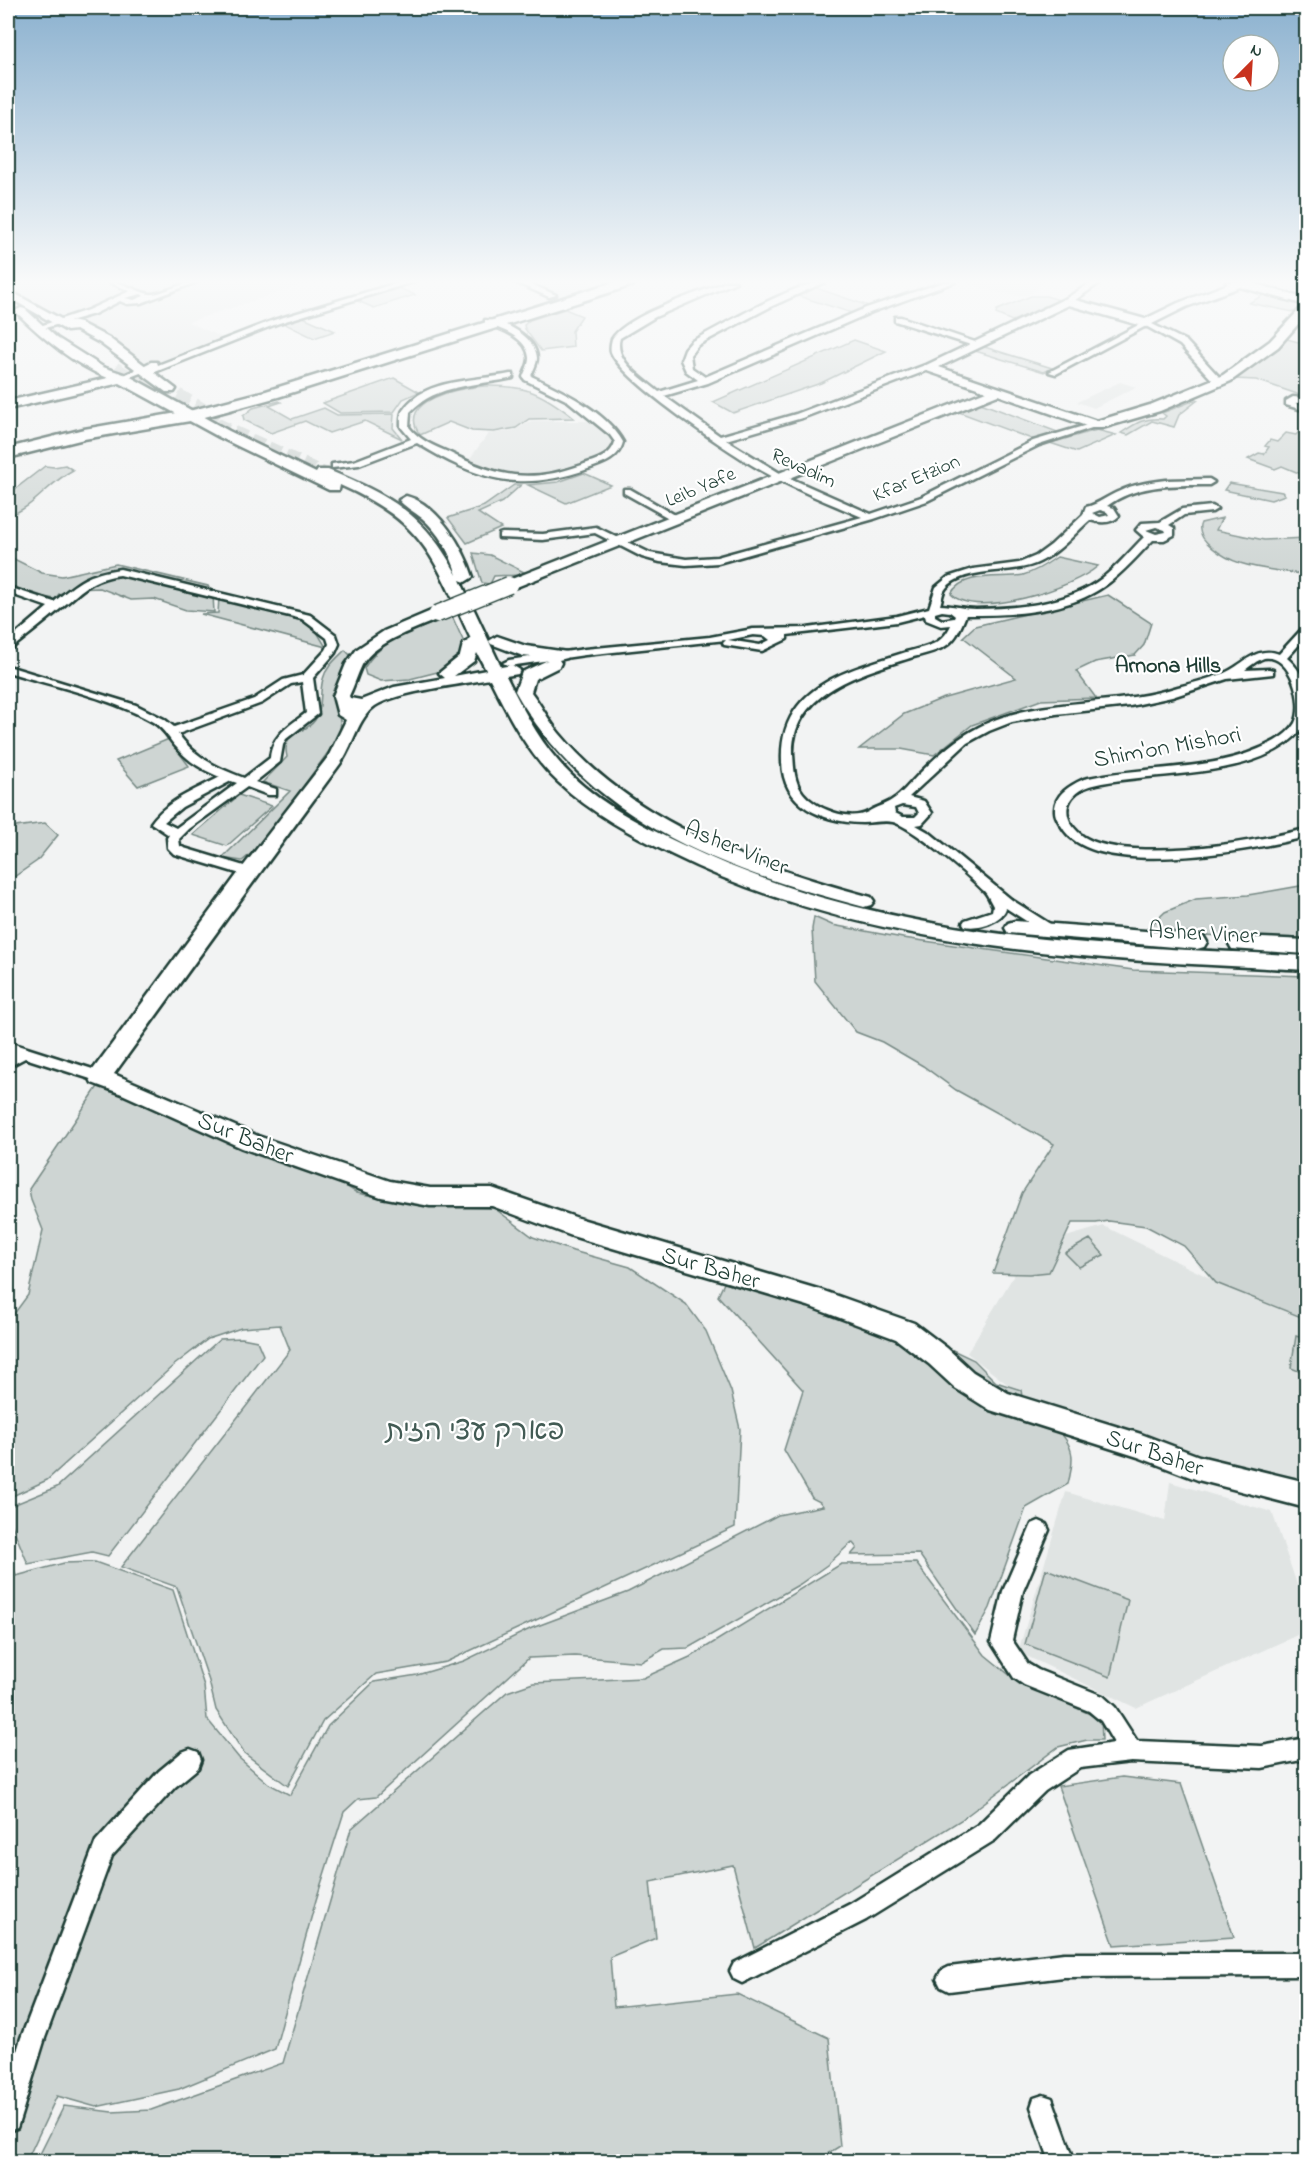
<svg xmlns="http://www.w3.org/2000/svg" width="1314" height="2169" viewBox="0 0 1314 2169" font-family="'Indie Flower','Playpen Sans Hebrew',sans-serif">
<rect width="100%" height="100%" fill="#f2f3f3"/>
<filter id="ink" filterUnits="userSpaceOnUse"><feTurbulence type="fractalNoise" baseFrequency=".0167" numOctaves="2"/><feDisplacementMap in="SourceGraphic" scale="12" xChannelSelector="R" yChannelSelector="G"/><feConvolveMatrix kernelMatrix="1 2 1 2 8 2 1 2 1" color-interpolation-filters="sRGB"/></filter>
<g filter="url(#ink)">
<!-- built -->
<path fill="#e0e4e3" d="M8,282H310L188,322L226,339L160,363H133L8,289Z
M526,282H590L599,286L563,297Z
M965,282H1044L1032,293L1020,296L996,292Z
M1120,382L1136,387L1094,408L1077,402Z
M531,421H592L605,432L614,445L600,457L556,473L516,477L484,469L468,461L488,434L514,430Z
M1104,1226L1212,1279L1306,1311V1486L1228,1468L1038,1408L967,1353L1031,1247Z
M1170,1482L1272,1512L1299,1590L1306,1594V1631L1136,1708L1018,1652L1066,1492L1165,1521Z"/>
<!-- green -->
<path fill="#ced5d3" stroke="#768984" stroke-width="1.5" d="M813,287L872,307L855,314L795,295Z
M399,288L415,295L374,308L358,301Z
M1265,294L1303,303L1298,313L1249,303Z
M1031,296H1046L1063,301L1012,321L996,314L997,310Z
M565,309L582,316L572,331L573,347L541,351L525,329L524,325L530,320Z
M303,317L335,331L314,338L283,323Z
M1287,339L1306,344V397L1256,380L1235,379Z
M854,340L886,351L821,383L733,413L713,402Z
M978,345L1052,368L1044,372L969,349Z
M394,378L419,392L403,399L394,412L340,413L323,403Z
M484,386C526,385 542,393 574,418L529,419L516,428L494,432L472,431L449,422L420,435C395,399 461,388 484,386Z
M1195,400H1198L1179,415L1174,427L1152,421L1128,435L1121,433C1136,423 1144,417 1163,419L1166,416L1162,413Z
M279,401L281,402L269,406L292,419L324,408L337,415L394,414L393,428L402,439L365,421L329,433L305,421L271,433L244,420L243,416L253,408Z
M978,402L1060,433L1037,441L956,411Z
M1304,426L1306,427V476L1282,466L1275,469L1248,459L1259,453L1264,454L1269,447L1265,446L1270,440L1277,442L1286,433L1296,435Z
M1097,430L1116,435L1077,452L1050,443Z
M65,465L73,470C47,484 35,507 8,516V491L15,489L45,466L54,467Z
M584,473L611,485L566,503L528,485L558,482Z
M1229,483L1282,492L1285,495L1271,500L1224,490Z
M514,485H521L502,502L478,513L501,528L467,543L448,518L484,506Z
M1222,518L1216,530L1264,540L1306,538V575C1285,571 1261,570 1240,563C1227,559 1193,540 1201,523Z
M473,553L490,555L526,573C515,578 506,574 494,576L490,584L482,583Z
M8,556L42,573L62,576L116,564L208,586L213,596L214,612L186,610L154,599L131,600L100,588L75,589L59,594L55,599L33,595L8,584Z
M1057,557L1098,566C1073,588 976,620 951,594C962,571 1002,579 1023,575C1035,572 1047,564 1057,557Z
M1108,595L1151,623L1144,645L1135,655L1095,662L1076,671L1096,698L1041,700L972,725L934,755L901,749H859L904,714L941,699L1016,678L963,637L975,626Z
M219,597L305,622L317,632L326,647L201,614L218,613Z
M452,616L467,649L449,669L410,679L381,681L366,675L364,668C385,634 418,631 452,616Z
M345,650L352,657C345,670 331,687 335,703C339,721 344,721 337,740L259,847L242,861L222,858L290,791L263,782L287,757C281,729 304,736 315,720C323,709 319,692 323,679C326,667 336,659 345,650Z
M169,739L189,766L138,786L116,761Z
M239,795L272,806L227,846L193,835Z
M45,823L58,835L37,861L8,881V828Z
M1306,885V940L1144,932L1165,912L1196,899L1248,895Z
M814,917L832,925L903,938L1133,970L1306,976V1319L1216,1283L1184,1246L1146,1226L1109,1221L1096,1223H1072L1049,1272L1029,1274L993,1273L1022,1193L1054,1144L956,1090L923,1066L882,1042L856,1032L815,981L812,929Z
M101,1082L318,1168L357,1193L426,1206L494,1208L533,1237L573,1251L630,1267L686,1304L706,1331L731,1391L740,1429L735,1527L446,1662L376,1674L323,1721L288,1786L244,1753L216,1710L209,1681L177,1587L121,1567L290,1350L280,1325L241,1328L208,1339L173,1366L47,1480L8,1498V1322L28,1295L43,1230L31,1200L29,1189Z
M1090,1239L1104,1255L1079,1267L1065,1253Z
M731,1268L896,1323L974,1360L996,1382L1021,1390L1024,1410C1045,1418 1072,1435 1072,1459C1072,1467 1070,1476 1068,1484L1026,1508L990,1608L975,1635L919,1554L851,1555L857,1548L852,1542L827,1565L800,1584L688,1648L664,1649L641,1662L575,1656L529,1658L376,1797L358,1799L344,1812L316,1900L275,2049L179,2089L96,2107L57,2096L26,2162L8,2161V1547L16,1576L64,1563L95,1562L173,1590L204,1686L207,1719L239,1758L269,1784L290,1795L328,1726L374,1682L417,1675L464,1661L532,1628L628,1592L778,1515L823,1506L820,1502L812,1498L784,1450L803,1390L718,1296Z
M1296,1336L1306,1339V1374L1291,1368Z
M242,1338L257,1341L263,1355L108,1556L92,1552L28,1564L8,1516V1507L57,1487L220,1339Z
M916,1563L985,1655L1017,1681L1101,1719L1102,1740H1087L1058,1747L961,1820L755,1948L733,1865L650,1882L656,1938L610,1957L614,2007L737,1994L829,2038L840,2146L816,2161L36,2162L64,2106L112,2112L151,2110L283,2063L351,1829L507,1692L533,1683L643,1678L690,1657L841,1564Z
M1046,1569L1128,1600L1110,1677L1025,1644Z
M1122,1777L1181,1784L1234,1937L1114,1945L1058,1786Z"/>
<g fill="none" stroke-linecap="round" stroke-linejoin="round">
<!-- secondary-tunnel -->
<path stroke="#c8cfcd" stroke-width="13" stroke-dasharray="13 6" stroke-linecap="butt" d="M115,368L152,390
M145,376L218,418
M199,416L323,473"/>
<defs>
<path id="street" d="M109,282C125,282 136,292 150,294C160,295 182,282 197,282L141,303L127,304L120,301L94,314L38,330L34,328L88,310L130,291ZM141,294L144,296L134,300L125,298Z
M400,282H413L279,323L150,374L143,372L120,381L116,379L151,362H157L158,365L274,320Z
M515,282H526L556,295L549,297Z
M726,282H736L655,317L620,338C613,361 644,379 659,392L698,380L686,371L681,360L685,349L692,341C722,326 795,282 825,282L770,307L698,345L690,355L692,368L705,377L866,308L944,282H955L872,312L708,383L664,396L720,436L796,414L925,365H931V369L802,418L726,440L783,475L871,514L921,497L1033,441L1097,422L1101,425L1039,445L927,501L874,519L718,563L686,565L660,562L642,557L595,533L543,540L499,538V534L502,533L543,534L596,527L650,553L686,559L717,557L862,517C829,503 797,490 766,473C736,457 622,381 611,352C610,348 611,343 612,339C627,315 698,293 726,282Z
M1092,282H1101L1071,303H1065V299Z
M895,317H901L981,344L974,346L895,321Z
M485,320C504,320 536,337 537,358C537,364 533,370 531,376C562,391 606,411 623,442C619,459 603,464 588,469C519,493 478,480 417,443L359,465L332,468V464L354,461L411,439L401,427C401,421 400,413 404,409C425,378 477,381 510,374H513V378C478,386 437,383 410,412L409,427C419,440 434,446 448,452C498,477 528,484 582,465C595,460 611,457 615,442L610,435L568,401L525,380L523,377C525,371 529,365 529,358C528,338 501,328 485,324Z
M1146,321L1186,341L1222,380V384H1216L1180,345L1146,326L1056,374L1049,372Z
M1293,397L1306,398V402L1295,403L1306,407V411L1286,405V401Z
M1166,480L1209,479L1214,482L1209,485C1173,485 1137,484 1107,506L1114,508L1119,516C1111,524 1100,523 1090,520C1073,535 1057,555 1035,564C1011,574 963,567 946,588C942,592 942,600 940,605C953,605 963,609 976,609C1018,608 1066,605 1101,579C1117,567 1130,551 1144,537L1136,530L1142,523L1160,522L1182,509L1212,506L1217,509L1212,512L1184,515L1169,525L1174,528V535L1164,540H1153C1138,555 1124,572 1106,585C1067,613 1012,615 966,615C961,626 957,640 944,647C934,652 921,655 910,658C863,673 791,692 793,754C794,768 794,782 803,793C816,809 849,822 868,812C875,807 885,805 892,800C902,794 910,783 918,775C937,756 955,739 979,727C1039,696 1114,708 1178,687C1193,683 1208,679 1222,674C1242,667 1255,645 1279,654L1302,629L1306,628V637L1287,658C1310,678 1306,696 1306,723C1268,782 1153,770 1093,785C1068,791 1058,813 1078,832C1091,845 1117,848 1134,849C1192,852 1250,842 1306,829V837C1255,849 1094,882 1062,827C1059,822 1055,817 1055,811C1054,794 1071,785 1084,779C1148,764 1216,774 1275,741C1282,737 1291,730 1295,723C1305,704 1291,653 1264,658C1258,660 1250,666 1245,670L1269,669L1273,670V674L1227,679L1172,697L1130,706L1056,714L1012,722L989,731L967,743L909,797L924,801L932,813L922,824L916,825L930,833L1012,900L1058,929L1060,932L1058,935H1048L1006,908C1002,922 978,929 965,926L963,923L965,920L992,911L993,906C990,901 988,895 984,891C968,875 913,827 893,822C884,820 871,823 862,823C822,822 783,806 782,762C781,741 785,723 798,706C823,674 870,664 906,652C916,649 928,647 937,642C943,638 948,632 951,625L941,626L926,620L925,615L897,622L787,635V639L762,651L724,645L723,643L726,640L585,655L509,666L503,663L509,660L585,649L710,637L753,629L807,628L897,616L929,608L936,587L948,577L973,569L1019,563L1036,556L1051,545L1083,515L1086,507C1099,504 1107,496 1120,491C1134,484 1150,482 1166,480ZM1100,510L1107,512L1109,515L1100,517L1092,513ZM1156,527L1165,530L1166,532L1156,534L1146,530ZM942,611L950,612L955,616L954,618L942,620L935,616V613ZM753,635L765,636L770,640L760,645L728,640ZM902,805L916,807L919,813L915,817H903L895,813L894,808Z
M624,489H630L682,519L674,521L624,493Z
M120,569L310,615L336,635L339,644L335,653L313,678L318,714L286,739L283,745L280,762L255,782L276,789V795H268L247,787L189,829L179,839L180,846L184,848L254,869L255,872L254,875H244L174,854L168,848L167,838L169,835L151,823C167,800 196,790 220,777C205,771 189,762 178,749C169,740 165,729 153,722C109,697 56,687 8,672V666L136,705L164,719L174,727L254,699L283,680L303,675L326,650L329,644L327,638L302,619L120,575C89,579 81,592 60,609C45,622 28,635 12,648L8,649V641L48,607L8,593V587L54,602C79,581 87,574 120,569ZM302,682L306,713C289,726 272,735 270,758L244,778C217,768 196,758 178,734L262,703L291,684ZM231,781L237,783L176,828L164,822L182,807Z
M8,1042L105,1073L107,1077L100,1082L25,1058L8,1067V1055L11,1053L8,1052Z
M1039,1521L1046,1524L1049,1530L1023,1591L1012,1640L1028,1664L1038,1670L1103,1696L1115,1707L1137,1741L1262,1746L1306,1738V1759L1262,1768L1131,1762L1080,1768L1045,1791L995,1840L866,1920L750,1979L742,1983L734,1979L730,1971L734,1963L850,1904L979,1824L1029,1775L1069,1750L1114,1743L1101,1721L1089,1711L1024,1685L1014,1678L991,1642L1003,1591L1032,1524Z
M190,1749L198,1752L201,1760L198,1768L175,1787L112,1856L45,2038L20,2119L17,2128L8,2131V2081L21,2038L96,1841L159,1771L182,1752Z
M1064,1953H1306V1976L1064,1977L949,1991L941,1987L937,1979L941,1971L949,1967Z
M1043,2095L1052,2098L1075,2162H1050L1031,2107L1034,2098Z"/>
<path id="secondary" d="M1226,282H1250L1306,299V305L1240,287L1186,307L1146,327L1069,305L939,367L1097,421L1150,405L1223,375L1270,341L1302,307L1306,306V315L1278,347L1231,381L1160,411L1102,428H1092L998,395L514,588H504L501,585L504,582L986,391L924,370L922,367L1064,299H1072L1145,319L1178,303L1228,284Z
M8,290L61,319L80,323L109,338L176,389L174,392H166L100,343L76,330L67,331L8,297Z
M21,308L25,309L57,338L103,367L127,375L229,431L316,473L318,470H328C390,496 424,513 457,575C450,552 439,533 422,518C414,512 405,507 399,500L406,496C438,504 464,548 473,577L465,582L460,580L501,667L512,665L520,670L518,674L506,676C521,705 536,736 558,761C590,799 637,823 681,844C824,913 981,937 1139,947C1195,951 1251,952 1306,956V970C1091,959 869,952 673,855C632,835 591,813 558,782C528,754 508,715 490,679C463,684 396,692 375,706C357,719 353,747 340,764C264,867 189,970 114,1074L258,1136L390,1181L430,1188H492L578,1218L821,1290L914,1323L947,1348L973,1372L1008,1393L1141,1434L1199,1456L1306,1482V1508L1198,1480L1138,1457L990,1410L955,1388L929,1364L896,1339L808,1306L572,1236L492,1206H430L381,1197L242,1148L122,1094L92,1083L89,1077L92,1071L242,868L328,757L346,720L338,715L333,696L346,664L357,649L384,631L431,611L437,609L445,614L443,617C419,628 375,641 362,665C357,675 354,686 349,696L350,698L361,700L394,687L445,678L439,673L460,656L463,644L471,639C434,559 426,523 340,485L339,490H329L219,437L120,383L8,409V401L108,378C73,364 44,339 17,313L15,311ZM477,653L486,670L454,676L474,661Z
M497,636L526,646L567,652L569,655L567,658L559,660L561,663L559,667L535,679L531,692C541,705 549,721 559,733C636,826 759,866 871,897L874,901L871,905L864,907C725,871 589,822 515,691L522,672L550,659L523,656L491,644L489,641Z
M1015,921L1197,935L1204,937L1207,942L1204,947L1197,949L1008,933L1005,928L1008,923Z
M1239,937L1306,940V954L1232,949L1229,944L1232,939Z"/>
<path id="highway" d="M614,282H635L633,285L278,397L190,421L84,439L8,458V448L84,429L189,411L266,391Z"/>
</defs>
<!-- street casing -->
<use href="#street" stroke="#1f3d34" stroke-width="5"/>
<!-- secondary casing -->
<use href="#secondary" stroke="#1f3d34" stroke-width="5"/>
<!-- highway casing -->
<use href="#highway" stroke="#1f3d34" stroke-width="5"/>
<!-- street -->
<use href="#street" fill="#fff" fill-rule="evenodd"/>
<!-- secondary -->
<use href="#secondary" fill="#fff" fill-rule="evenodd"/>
<!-- highway -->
<use href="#highway" fill="#fff" fill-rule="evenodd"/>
<defs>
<path id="secondary-bridge" d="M437,614L509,585"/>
</defs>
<!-- secondary-bridge casing -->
<use href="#secondary-bridge" stroke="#1f3d34" stroke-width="19" stroke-linecap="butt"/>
<!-- secondary-bridge -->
<use href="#secondary-bridge" stroke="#fff" stroke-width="16"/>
</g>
</g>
<!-- sky -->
<linearGradient id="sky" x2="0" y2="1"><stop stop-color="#8bb1cf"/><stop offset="0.48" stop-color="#f9fafa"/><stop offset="1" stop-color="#f9fafa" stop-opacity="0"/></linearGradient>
<rect width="1314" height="586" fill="url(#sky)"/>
<g text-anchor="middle" stroke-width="4.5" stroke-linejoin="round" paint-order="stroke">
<!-- far-street labels -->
<g font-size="20" fill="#1f3d34" stroke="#fff">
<text transform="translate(804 467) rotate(25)" y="7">Revadim</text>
<text transform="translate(916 477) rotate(-23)" y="7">Kfar Etzion</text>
<text transform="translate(700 486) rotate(-23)" y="7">Leib Yafe</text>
</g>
<!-- far-quarter labels -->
<g font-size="22" font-weight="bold" fill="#1f3d34" stroke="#fff">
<text x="1168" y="672">Arnona Hills</text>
</g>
<!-- street labels -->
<g font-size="24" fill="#1f3d34" stroke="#fff">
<text transform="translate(1167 746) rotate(-10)" y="8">Shim'on Mishori</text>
<text transform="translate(737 847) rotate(22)" y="8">Asher Viner</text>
<text transform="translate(1203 932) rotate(3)" y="8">Asher Viner</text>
<text transform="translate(246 1137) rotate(22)" y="8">Sur Baher</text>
<text transform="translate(711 1267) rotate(16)" y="8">Sur Baher</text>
<text transform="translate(1155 1452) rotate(19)" y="8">Sur Baher</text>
</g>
<!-- near-park labels -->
<g font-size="28" fill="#425b54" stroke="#fff">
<text x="475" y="1439">פארק עצי הזית</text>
</g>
</g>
<!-- margin -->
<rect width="1314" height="2169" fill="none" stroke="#fff" stroke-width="30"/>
<rect x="15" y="15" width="1284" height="2139" fill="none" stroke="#1f3d34" stroke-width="2" filter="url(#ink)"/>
<!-- north arrow -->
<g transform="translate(1251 63) rotate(24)"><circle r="28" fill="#ffffff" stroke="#a5b1ae" stroke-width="1.5"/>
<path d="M0-4.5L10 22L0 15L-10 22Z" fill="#c8321e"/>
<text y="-9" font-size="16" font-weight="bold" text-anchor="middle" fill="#1f3d34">N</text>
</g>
</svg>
